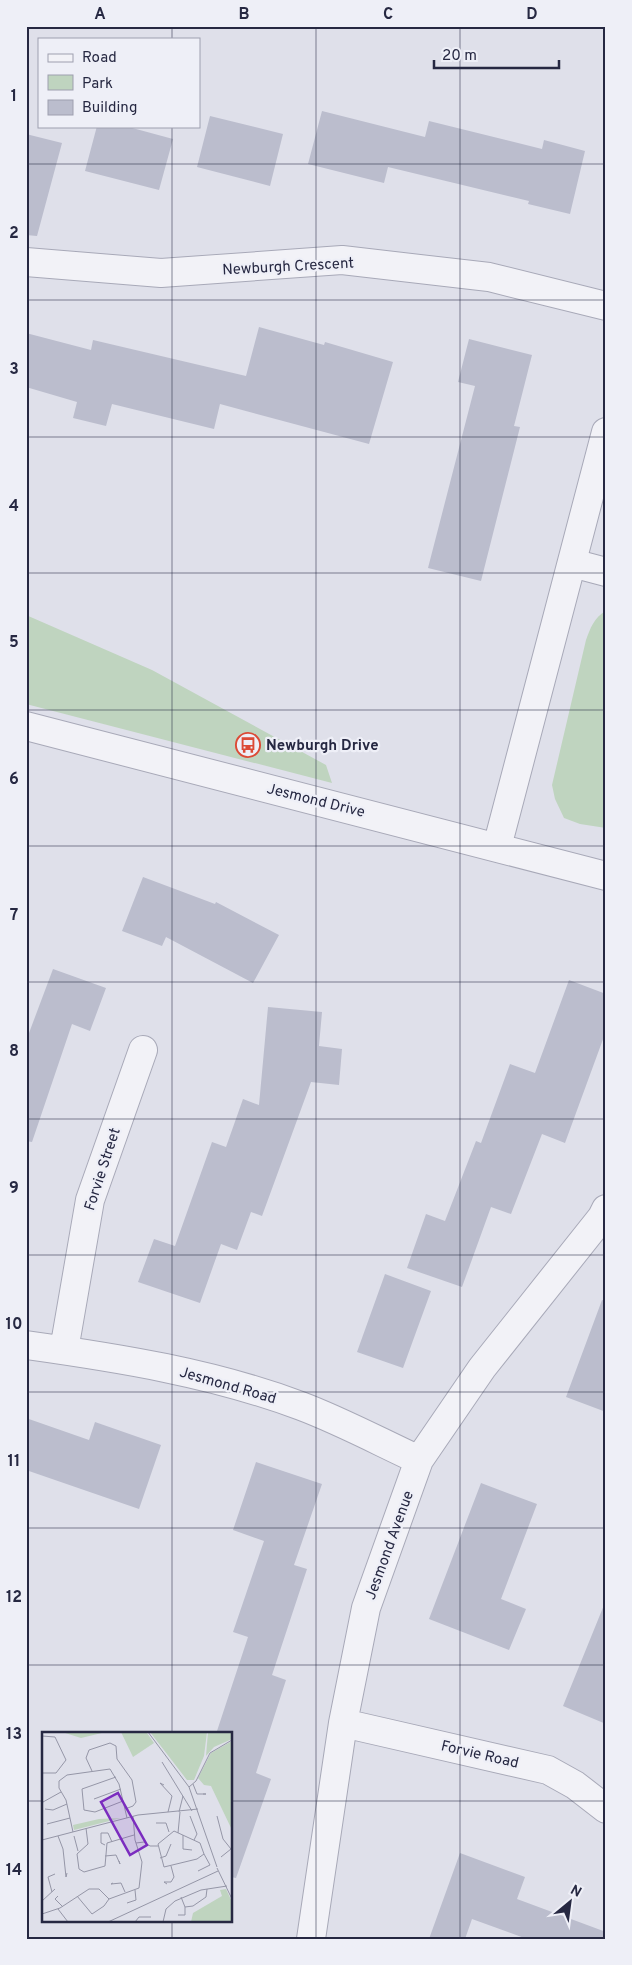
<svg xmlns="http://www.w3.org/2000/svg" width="632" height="1965" viewBox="0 0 632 1965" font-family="Overpass,sans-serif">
<rect width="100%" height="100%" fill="#dfe0ea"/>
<!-- green -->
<path fill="#bfd4bf" d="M606,611V828L580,824L564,818L555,799L552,785L586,640C590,629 594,617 606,611Z
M26,615L152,670L326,765L332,783L26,704Z"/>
<!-- building -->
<path fill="#bbbdcd" d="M322,111L425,137L429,121L542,149L544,140L585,151L570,214L528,204L529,201L388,167L384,183L308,164Z
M210,116L283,134L270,186L197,167Z
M97,126H125L173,139L159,190L85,171Z
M26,134L62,143L37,236L26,235Z
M259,327L324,345L325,342L393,362L369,444L220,404L214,429L112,404L106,426L73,418L77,402L26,387V333L91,350L93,340L246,376Z
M469,339L532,355L514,426L520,427L481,581L428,568L475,386L458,382Z
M143,877L215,904L216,902L279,935L253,983L166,937L162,946L122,931Z
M53,969L106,988L90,1031L72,1024L32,1142L26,1141V1041Z
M569,980L606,994V1031L565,1143L542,1134L511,1214L491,1207L462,1287L407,1268L426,1214L445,1221L476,1141L481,1143L510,1064L535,1073Z
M268,1007L322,1012L319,1046L342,1049L339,1085L311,1082L262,1216L251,1212L237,1250L221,1244L200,1303L138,1282L154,1239L175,1246L212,1142L226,1147L243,1099L259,1105Z
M385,1274L431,1291L403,1368L357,1352Z
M602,1300L606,1301V1412L566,1397Z
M26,1418L89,1440L95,1422L161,1445L139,1509L26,1470Z
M256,1462L322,1484L294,1565L307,1569L272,1675L286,1680L256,1773L271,1779L236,1878L231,1877V1734L217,1731L248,1637L233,1632L264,1541L233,1530Z
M481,1483L537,1504L501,1599L526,1609L509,1650L429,1619Z
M604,1605H606V1724L563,1706Z
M460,1853L525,1877L517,1899L606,1932V1939H527L472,1919L465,1939H429Z"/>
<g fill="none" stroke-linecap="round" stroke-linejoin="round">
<defs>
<path id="minor" d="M26,262L161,273L342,260L489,277L606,306
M572,563L606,572
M26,726L606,876
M497,847L606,432
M26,1345C119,1358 213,1373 301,1406C341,1421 380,1442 419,1460
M64,1350L90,1200L143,1050
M343,1723L548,1770L575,1785L606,1809
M311,1939L343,1723L366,1608L419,1460L482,1368L602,1217L606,1209"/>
</defs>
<!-- minor casing -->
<use href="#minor" stroke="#a8a9b8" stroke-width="30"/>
<!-- minor -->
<use href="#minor" stroke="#f2f2f7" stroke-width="28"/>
</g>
<!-- grid -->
<path fill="none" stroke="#262842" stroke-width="1" stroke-opacity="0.55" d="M172,26V39M316,26V1939M460,26V1939M172,126V1734M26,164H606M26,300H606M26,437H606M26,573H606M26,710H606M26,846H606M26,982H606M26,1119H606M26,1255H606M26,1392H606M26,1528H606M26,1665H606M26,1801H44M231,1801H606M172,1921V1939"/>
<!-- icons -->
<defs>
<symbol id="bus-ring" viewBox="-11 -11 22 22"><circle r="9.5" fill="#eeeff7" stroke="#dc4a36" stroke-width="1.5"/><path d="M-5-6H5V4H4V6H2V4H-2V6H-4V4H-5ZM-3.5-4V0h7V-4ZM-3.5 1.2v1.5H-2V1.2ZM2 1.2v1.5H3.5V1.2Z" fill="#dc4a36"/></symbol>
</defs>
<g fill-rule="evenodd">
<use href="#bus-ring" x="234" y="731" width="28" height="28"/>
</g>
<g text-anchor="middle" stroke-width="4.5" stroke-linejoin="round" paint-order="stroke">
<!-- street labels -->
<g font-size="15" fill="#262842" stroke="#eeeff7">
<text transform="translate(288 266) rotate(-3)" y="5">Newburgh Crescent</text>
<text transform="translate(316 800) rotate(14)" y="5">Jesmond Drive</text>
<text transform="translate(102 1169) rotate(-72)" y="5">Forvie Street</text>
<text transform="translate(228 1385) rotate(16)" y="5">Jesmond Road</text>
<text transform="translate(389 1545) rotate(-70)" y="5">Jesmond Avenue</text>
<text transform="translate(480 1754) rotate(13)" y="5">Forvie Road</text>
</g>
<!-- poi labels -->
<g font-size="15" font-weight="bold" fill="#262842" stroke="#eeeff7" text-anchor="start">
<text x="266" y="750">Newburgh Drive</text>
</g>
</g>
<!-- overview -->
<g transform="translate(42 1732)">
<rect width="190" height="190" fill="#dfe0ea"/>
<path d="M20,0H64L39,6ZM79,0L105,1L112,11L91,25ZM108,0H165L162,24L152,48H145ZM166,0H190V7L172,15L164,24ZM190,9V98L169,54L162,53L156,46L169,21ZM79,86L32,98L31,93L57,87ZM184,157L190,170V190H149L151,181L180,164L178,158Z" fill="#bfd4bf"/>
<path fill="none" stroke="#9596a7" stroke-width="1" d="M106,0L147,55L175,135M0,4L13,5L24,28L14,41H0M120,30L150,79M50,39L44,26L47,18L68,11L74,14L75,27L90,48L94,70L91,74L83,77M74,45L40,57L42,78L53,80L81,69M151,52L155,62H164H161M122,53L118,51L130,64L126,80M147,55L154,49L168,21L190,8M52,67L79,57M1,70L19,60M3,77L11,78L25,72M137,80L141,64M148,84L155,102L152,108M175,84L181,107L189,117L179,125M114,91H124L127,100M5,92L28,86M44,96L46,112L35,122L37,137L42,140L63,134L65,111L92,103M132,99L158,111L162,122L155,127L122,135L116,112ZM31,100L24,68L17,56V49L25,43L68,37L77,52L85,86M136,101L138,80M141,103V117L150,118M16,104L21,117L24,145L25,141M32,104L36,119M0,108L96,83L156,77M94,111L102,110L108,114H116M63,113L59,111V101H66L70,110M63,124L74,123L78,132L77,129M118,126L124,124L129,112M175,136L190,167M156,139L168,133L162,122M71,151L69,152L79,151L83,160M125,152L122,150H129L132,145L129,134M10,160L6,145L13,142M16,164L13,167L21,175M35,164L50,182L62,174L67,167M139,165L143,175L151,174L164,165L165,157M0,169L13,157M85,171L94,168L93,158M16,177L26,190M0,182L18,176L47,157H57L67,167L97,156L100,130L93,108L91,84M136,183H143V175M66,190L176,139M93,190L97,185H109M121,190L124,177L133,169L159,158L185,154"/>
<path fill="#7b2cbf" fill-opacity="0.15" stroke="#7b2cbf" stroke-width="2.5" d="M76,61L105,113L88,123L59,70Z"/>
<rect width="190" height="190" fill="none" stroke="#262842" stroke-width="2.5"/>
</g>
<!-- border -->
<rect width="632" height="1965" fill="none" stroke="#eeeff7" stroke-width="55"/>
<!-- legend -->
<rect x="38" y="38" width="162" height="90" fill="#eeeff7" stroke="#9e9faf"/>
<rect x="48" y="54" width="25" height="8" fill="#f2f2f7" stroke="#9e9faf"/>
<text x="82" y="62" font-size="15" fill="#262842">Road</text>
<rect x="48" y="75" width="25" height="15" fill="#bfd4bf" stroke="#9e9faf"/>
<text x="82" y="88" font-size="15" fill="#262842">Park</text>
<rect x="48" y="100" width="25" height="15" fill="#bbbdcd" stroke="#9e9faf"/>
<text x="82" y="112" font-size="15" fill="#262842">Building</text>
<!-- north arrow -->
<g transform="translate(570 1902) rotate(29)" stroke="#eeeff7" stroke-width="4" paint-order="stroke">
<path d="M0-4L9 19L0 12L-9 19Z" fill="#262842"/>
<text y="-8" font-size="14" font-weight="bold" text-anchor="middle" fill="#262842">N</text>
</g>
<!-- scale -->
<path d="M434 60v8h125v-8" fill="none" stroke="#262842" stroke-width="2.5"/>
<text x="442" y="60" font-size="15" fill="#262842" stroke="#eeeff7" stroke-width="4" paint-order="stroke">20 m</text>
<rect x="28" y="28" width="576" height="1910" fill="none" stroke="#262842" stroke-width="2"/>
<g font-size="16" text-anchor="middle" font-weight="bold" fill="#262842">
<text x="100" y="19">A</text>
<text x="244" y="19">B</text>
<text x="388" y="19">C</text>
<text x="532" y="19">D</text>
<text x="14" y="101">1</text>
<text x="14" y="238">2</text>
<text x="14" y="374">3</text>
<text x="14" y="511">4</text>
<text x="14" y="647">5</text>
<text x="14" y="784">6</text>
<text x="14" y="920">7</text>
<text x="14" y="1056">8</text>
<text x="14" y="1193">9</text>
<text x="14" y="1329">10</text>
<text x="14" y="1466">11</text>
<text x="14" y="1602">12</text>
<text x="14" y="1739">13</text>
<text x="14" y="1875">14</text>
</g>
</svg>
